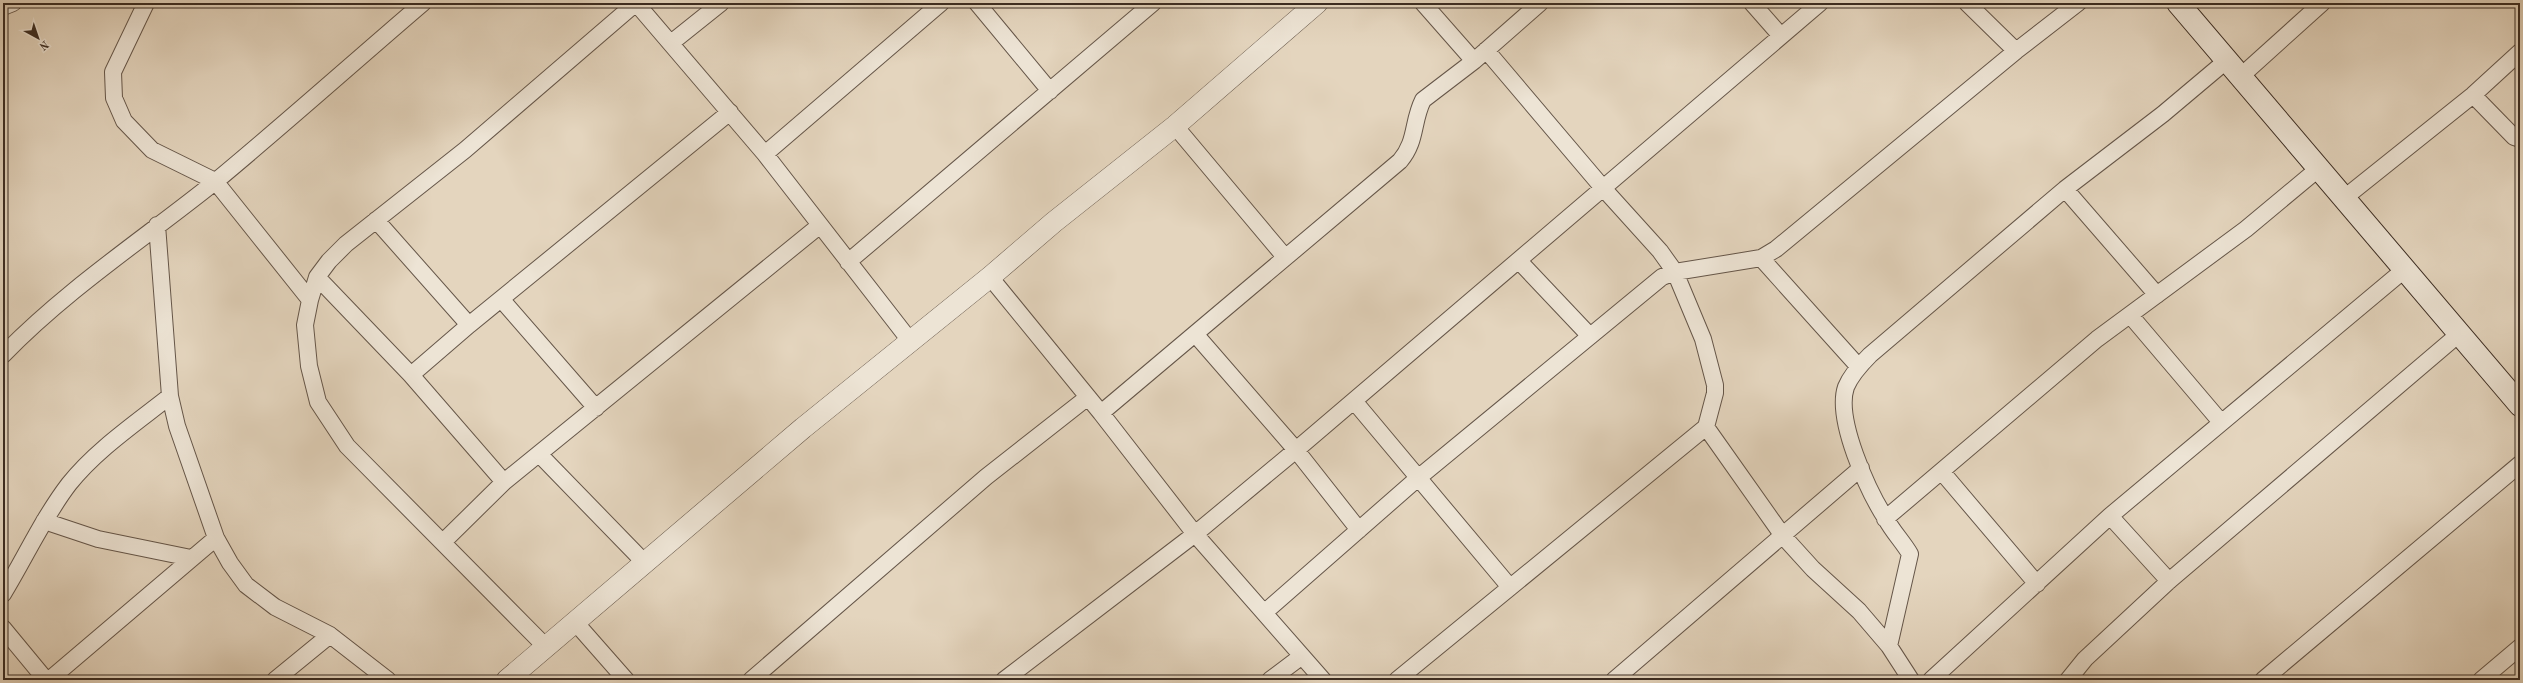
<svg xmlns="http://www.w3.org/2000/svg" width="2523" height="683" viewBox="0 0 2523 683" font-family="'Old Standard TT',serif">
<rect width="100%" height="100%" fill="#e4d5be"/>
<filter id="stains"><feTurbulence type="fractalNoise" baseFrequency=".005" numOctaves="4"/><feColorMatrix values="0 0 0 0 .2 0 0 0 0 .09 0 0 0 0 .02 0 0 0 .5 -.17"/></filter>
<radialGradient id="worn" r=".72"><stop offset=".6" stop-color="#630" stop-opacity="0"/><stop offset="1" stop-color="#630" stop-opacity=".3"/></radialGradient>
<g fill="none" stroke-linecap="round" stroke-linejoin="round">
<defs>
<path id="minor" d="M146,3L113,72L114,98L124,121L152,150L215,181L310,300
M636,3L765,154L911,342
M977,3L1050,91
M1423,3L1474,61
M1752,3L1781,36
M1967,3L2016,51
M3,7L13,3
M671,43L721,3
M1486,50L1603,188L1660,251L1675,272L1703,339L1715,385V393L1706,427L1783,536L1813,569L1859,611L1889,646L1911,680
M2240,77L2322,3
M2473,95L2514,137L2520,139
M1175,126L1285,257
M765,154L941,3
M2065,189L2157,295
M2343,199L2473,95L2520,52
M376,220L469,325
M157,225L170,396L177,426L216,538L230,563L246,585L275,607L330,635L388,680
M1761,258L1858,366
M1519,261L1589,335
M848,262L1153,3
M317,277L411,375L504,482
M990,277L1101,413L1195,534L1323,680
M501,299L596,408
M2130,315L2220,421
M1196,335L1296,450L1359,530
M3,355C67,289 145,238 216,181C286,123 354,62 423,3
M411,375L469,325L730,112
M1354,401L1509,586
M1101,413L1400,161C1417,141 1412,122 1423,100L1474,61L1540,3
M540,455L644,562
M1942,472L2037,584
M1885,519L2097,339L2246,229L2318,169
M44,521L98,539L191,558
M443,542L504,482L819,226
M2169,581L2110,516L2404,270
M3,594C25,558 43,518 69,484C96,450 136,423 170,396
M1265,612L1418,478L1662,277L1675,272L1761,258L1776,249L2016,51L2078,3
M575,622L626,680
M3,628L46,680
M1889,646L1910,554C1903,542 1893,532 1886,519C1868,491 1835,419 1846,387C1851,375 1861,364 1870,355L2065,189L2163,114L2226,61
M546,647L347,446L318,402L309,366L305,325L310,300L317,277L329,261L346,244L465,150L636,3
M49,680L216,538
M275,680L330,635
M751,680L986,477L1088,397
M1004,680L1195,534L1296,450L1820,3
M1270,680L1302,656
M1397,680L1706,427
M1614,680L1861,468
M1931,680L2110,516
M2068,680L2085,659L2169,581L2459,334
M2263,680L2520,464
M2481,680L2520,647"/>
<path id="tertiary" d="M507,680L803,428L990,277L1054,222L1175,126L1317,3"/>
<path id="secondary" d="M2178,3L2520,405"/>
</defs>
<!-- minor casing -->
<use href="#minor" stroke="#655649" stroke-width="18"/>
<!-- tertiary casing -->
<use href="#tertiary" stroke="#655649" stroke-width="22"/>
<!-- secondary casing -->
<use href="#secondary" stroke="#3b2c22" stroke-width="24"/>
<!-- minor -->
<use href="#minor" stroke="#ede4d5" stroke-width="16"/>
<!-- tertiary -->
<use href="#tertiary" stroke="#ede4d5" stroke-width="21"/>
<!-- secondary -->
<use href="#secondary" stroke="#ede4d5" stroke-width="22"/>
</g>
<!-- margin -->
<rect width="2523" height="683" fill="none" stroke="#e4d5be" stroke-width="16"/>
<rect x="4" y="4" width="2515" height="675" fill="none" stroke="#3b2c22" stroke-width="2"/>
<rect x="8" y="8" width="2507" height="667" fill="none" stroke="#3b2c22"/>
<!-- north arrow -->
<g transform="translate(38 38) rotate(140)" stroke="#ede4d5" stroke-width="3" paint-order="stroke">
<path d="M0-3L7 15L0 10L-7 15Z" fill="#3b2c22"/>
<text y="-6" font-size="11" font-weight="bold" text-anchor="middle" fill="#3b2c22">N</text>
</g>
<rect width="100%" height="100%" filter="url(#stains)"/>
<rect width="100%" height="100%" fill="url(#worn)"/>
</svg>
